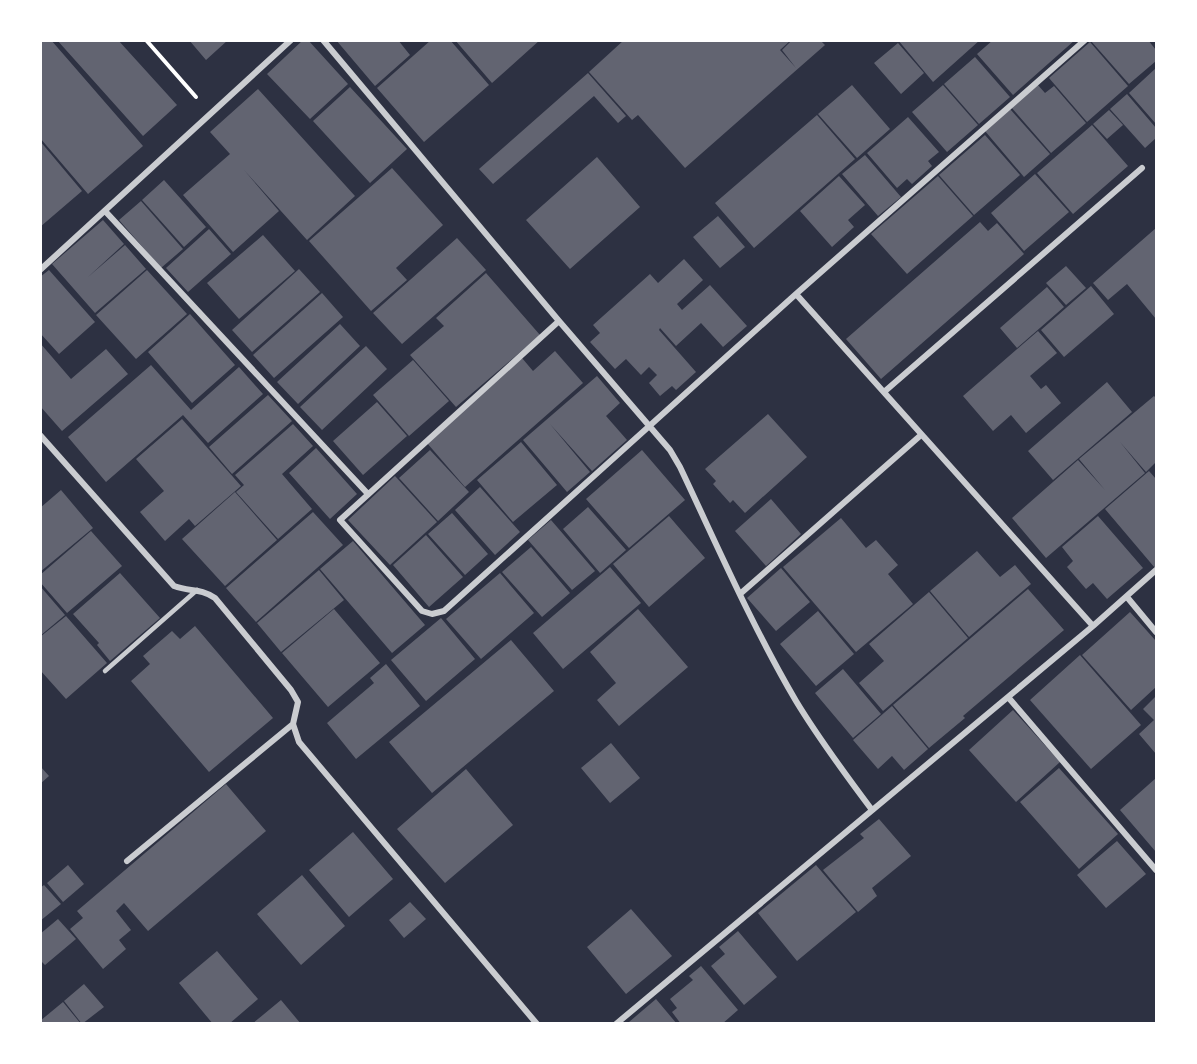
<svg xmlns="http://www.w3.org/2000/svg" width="1197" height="1064" viewBox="0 0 1197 1064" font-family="'PT Serif',serif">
<rect width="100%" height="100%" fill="#2d3142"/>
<!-- building -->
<path fill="#626471" d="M44,40H51L143,146L88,194L40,138V44Z
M57,40H118L177,105L143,136Z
M189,40H228L206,60Z
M303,40H308L348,84L310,119L267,74Z
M336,40H398L410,55L375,86Z
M431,40H450L489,85L424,142L377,88Z
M455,40H540L492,83Z
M624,40H791L780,50L796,68L782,50L792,40H820L825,45L685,168L638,115L632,120L589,72Z
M898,40H980L933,82Z
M993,40H1075L1013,95L977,54Z
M1093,40H1148L1156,50V61L1129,84L1091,41Z
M1090,42L1128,86L1087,122L1049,78Z
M898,43L924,73L901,94L874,63Z
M975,57L1010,97L979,124L944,84Z
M1156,68V124L1129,93Z
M588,73L626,116L618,123L594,96L493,184L479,169Z
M1037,84L1045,93L1054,86L1086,123L1051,153L1011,107Z
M852,85L890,129L857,158L818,114Z
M943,85L978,125L947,152L912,112Z
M350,87L407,149L370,183L313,121Z
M258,89L355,196L307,240L244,170L279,211L233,252L183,195L230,154L210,132Z
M1127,94L1156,128V138L1145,148L1110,109Z
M1010,109L1050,154L1024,177L985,131Z
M1109,110L1123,125L1107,139L1093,124Z
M817,115L855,159L754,248L715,203Z
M908,117L939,152L928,161L932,166L912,184L907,179L897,188L867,153Z
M1092,125L1128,166L1073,214L1037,173Z
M985,135L1020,175L974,215L939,175Z
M40,141L82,191L40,227Z
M865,155L901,197L878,216L842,174Z
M597,157L640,207L570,269L526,220Z
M392,168L443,225L396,268L407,280L371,311L309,241Z
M1035,174L1069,212L1024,251L991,213Z
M839,176L865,205L848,220L854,227L832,247L800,211Z
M938,176L973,216L907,274L871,234Z
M164,180L206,227L184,247L142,200Z
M141,201L183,249L161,268L119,220Z
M718,216L745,247L720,268L693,237Z
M103,220L124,244L88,277L125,245L146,269L95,313L52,264Z
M980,222L988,231L997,223L1024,254L881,379L846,339Z
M1156,228V319L1127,284L1108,300L1093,283Z
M209,229L231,254L188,292L166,268Z
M263,235L295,271L239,319L207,283Z
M457,238L486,270L402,344L373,313Z
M684,259L703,280L677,304L682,310L710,285L747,326L723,347L701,323L676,346L660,328L659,330L696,372L676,390L672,386L660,396L649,383L657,375L649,367L641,375L626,359L615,369L590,342L600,333L593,325L650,274L658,283Z
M1066,266L1086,288L1066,305L1046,283Z
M299,269L320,292L252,352L232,330Z
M49,270L95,322L59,354L40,333V277Z
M147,270L187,314L136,359L96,315Z
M486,273L540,335L456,407L410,355L444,326L436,318Z
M1091,286L1114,314L1064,357L1041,330Z
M1047,287L1064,307L1017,348L1000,328Z
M322,293L343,317L274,378L253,355Z
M190,314L235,365L192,403L148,352Z
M340,324L360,346L298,404L277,382Z
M1038,331L1057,353L1030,376L1041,389L1046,385L1061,403L1026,433L1011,415L993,431L963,396Z
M40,343L71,379L106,349L128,374L62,431L40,406Z
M366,346L387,369L322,430L300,407Z
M555,351L583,383L465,487L427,443L522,358L533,371Z
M413,360L449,401L409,436L373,395Z
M151,365L191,410L239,367L263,394L208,443L183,415L106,482L68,437Z
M597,376L620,403L606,416L627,440L592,471L550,424L590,472L567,492L523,440Z
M1107,382L1132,412L1053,480L1028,451Z
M268,395L292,421L232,474L209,447Z
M1154,396L1156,398V462L1146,472L1120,442L1145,473L1046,558L1012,518L1078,460L1105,490L1079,459Z
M377,402L407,436L363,475L333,441Z
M768,414L807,457L745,513L733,500L730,503L713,484L716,481L705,469Z
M182,419L241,486L195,526L189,519L165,541L140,512L164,491L136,459Z
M293,424L313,446L282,474L312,509L278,539L236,492L244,485L235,475Z
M521,442L557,485L513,522L477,480Z
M316,448L357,494L330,519L289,473Z
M430,450L469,492L438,521L399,478Z
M642,450L685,500L629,548L586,499Z
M1149,471L1156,479V566L1155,568L1105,509Z
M395,476L437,522L390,565L348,520Z
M480,487L520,532L495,555L455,510Z
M61,490L93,528L40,572V508Z
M235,492L277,540L225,586L182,539Z
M771,499L801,534L766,566L735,531Z
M588,507L626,550L600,573L563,529Z
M313,512L343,545L256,622L226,588Z
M452,513L488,554L465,575L428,534Z
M669,516L705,558L649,607L613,564Z
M1098,516L1143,568L1107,599L1093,583L1086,589L1067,567L1073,561L1062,547Z
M841,518L866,548L876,540L898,565L888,574L913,604L856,652L783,567Z
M551,520L595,571L572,590L528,540Z
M91,531L122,566L67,613L40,582V575Z
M426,535L463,577L429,607L393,565Z
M353,541L425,625L392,653L320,569Z
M531,547L570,593L542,617L502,572Z
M977,551L1000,577L1015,565L1031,584L969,637L930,591Z
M610,567L641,603L563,669L533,633Z
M781,568L810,602L776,631L747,598Z
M319,570L344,600L281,652L257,623Z
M120,573L160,618L110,661L97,645L99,643L73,614Z
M500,573L534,613L481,659L446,619Z
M40,586L65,615L40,636Z
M1028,589L1064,630L963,716L965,718L929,748L893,705Z
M929,592L968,638L883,711L859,683L884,661L869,644Z
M334,609L380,663L328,707L282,653Z
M638,609L688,667L619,726L597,700L616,683L590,652Z
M818,611L854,654L816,686L780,644Z
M1130,612L1156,641V687L1131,710L1082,655Z
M66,616L107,663L66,699L40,670V637Z
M441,618L475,659L426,701L391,660Z
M195,626L273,718L209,772L131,681L150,664L143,656L172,631L180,639Z
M511,640L554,691L432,793L389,742Z
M1080,655L1141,725L1091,769L1030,700Z
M386,664L420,706L356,759L327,723L374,683L370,678Z
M843,669L881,714L853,738L815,693Z
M1156,696V754L1139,734L1154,720L1143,709Z
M892,706L928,749L904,770L892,756L878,769L853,740Z
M1013,710L1060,762L1016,802L969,750Z
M611,743L640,778L610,803L581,768Z
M40,766L49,776L40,784Z
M1059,768L1118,834L1079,869L1020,802Z
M466,769L513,825L445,883L397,829Z
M1156,778V852L1120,810Z
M226,784L266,831L148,931L124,903L116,911L131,930L119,940L126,949L103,969L70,929L83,918L77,911Z
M879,819L911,856L872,888L877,896L858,912L823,870L864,838L860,834Z
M353,832L393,879L349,917L309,870Z
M1117,841L1146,874L1106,908L1077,875Z
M68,865L84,884L63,902L47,883Z
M816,865L856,912L797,961L758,913Z
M302,875L345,926L301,965L257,914Z
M44,885L61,904L40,921V888Z
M410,902L426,919L404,938L389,920Z
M631,909L672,956L626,994L587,947Z
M58,919L76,939L45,965L40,960V934Z
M738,931L777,977L744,1005L711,966L725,954L719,947Z
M217,951L258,999L229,1024H213L179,983Z
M701,966L738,1010L722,1024H681L672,1012L677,1008L670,999L693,980L689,976Z
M84,984L104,1007L82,1024L64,1001Z
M656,999L677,1024H630L629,1022Z
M281,1000L301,1024H252Z
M63,1002L81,1024H40V1021Z"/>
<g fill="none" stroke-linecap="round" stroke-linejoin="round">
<!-- path -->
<path stroke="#fff" stroke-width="4" d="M146,40L196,97"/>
<!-- service -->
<path stroke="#caccd0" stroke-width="4.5" d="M105,671L197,590"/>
<!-- minor -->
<path stroke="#caccd0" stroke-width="6" d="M323,40L559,321L670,450L680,467C717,545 752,626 796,701C819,739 845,774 872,810
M105,211L368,494
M40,270L291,40
M796,294L1093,626
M559,321L340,520L422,611L432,614L444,611L796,294L1085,40
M884,392L1142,168
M40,435L174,586C190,592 200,588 215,598L291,690L298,702L293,724L299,742L537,1024
M740,594L921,435
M1127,597L1156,632
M1008,697L1156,870
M127,861L293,724
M616,1024L1093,626L1156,570"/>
</g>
<!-- border -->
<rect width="1197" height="1064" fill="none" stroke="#ffffff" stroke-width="84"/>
</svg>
